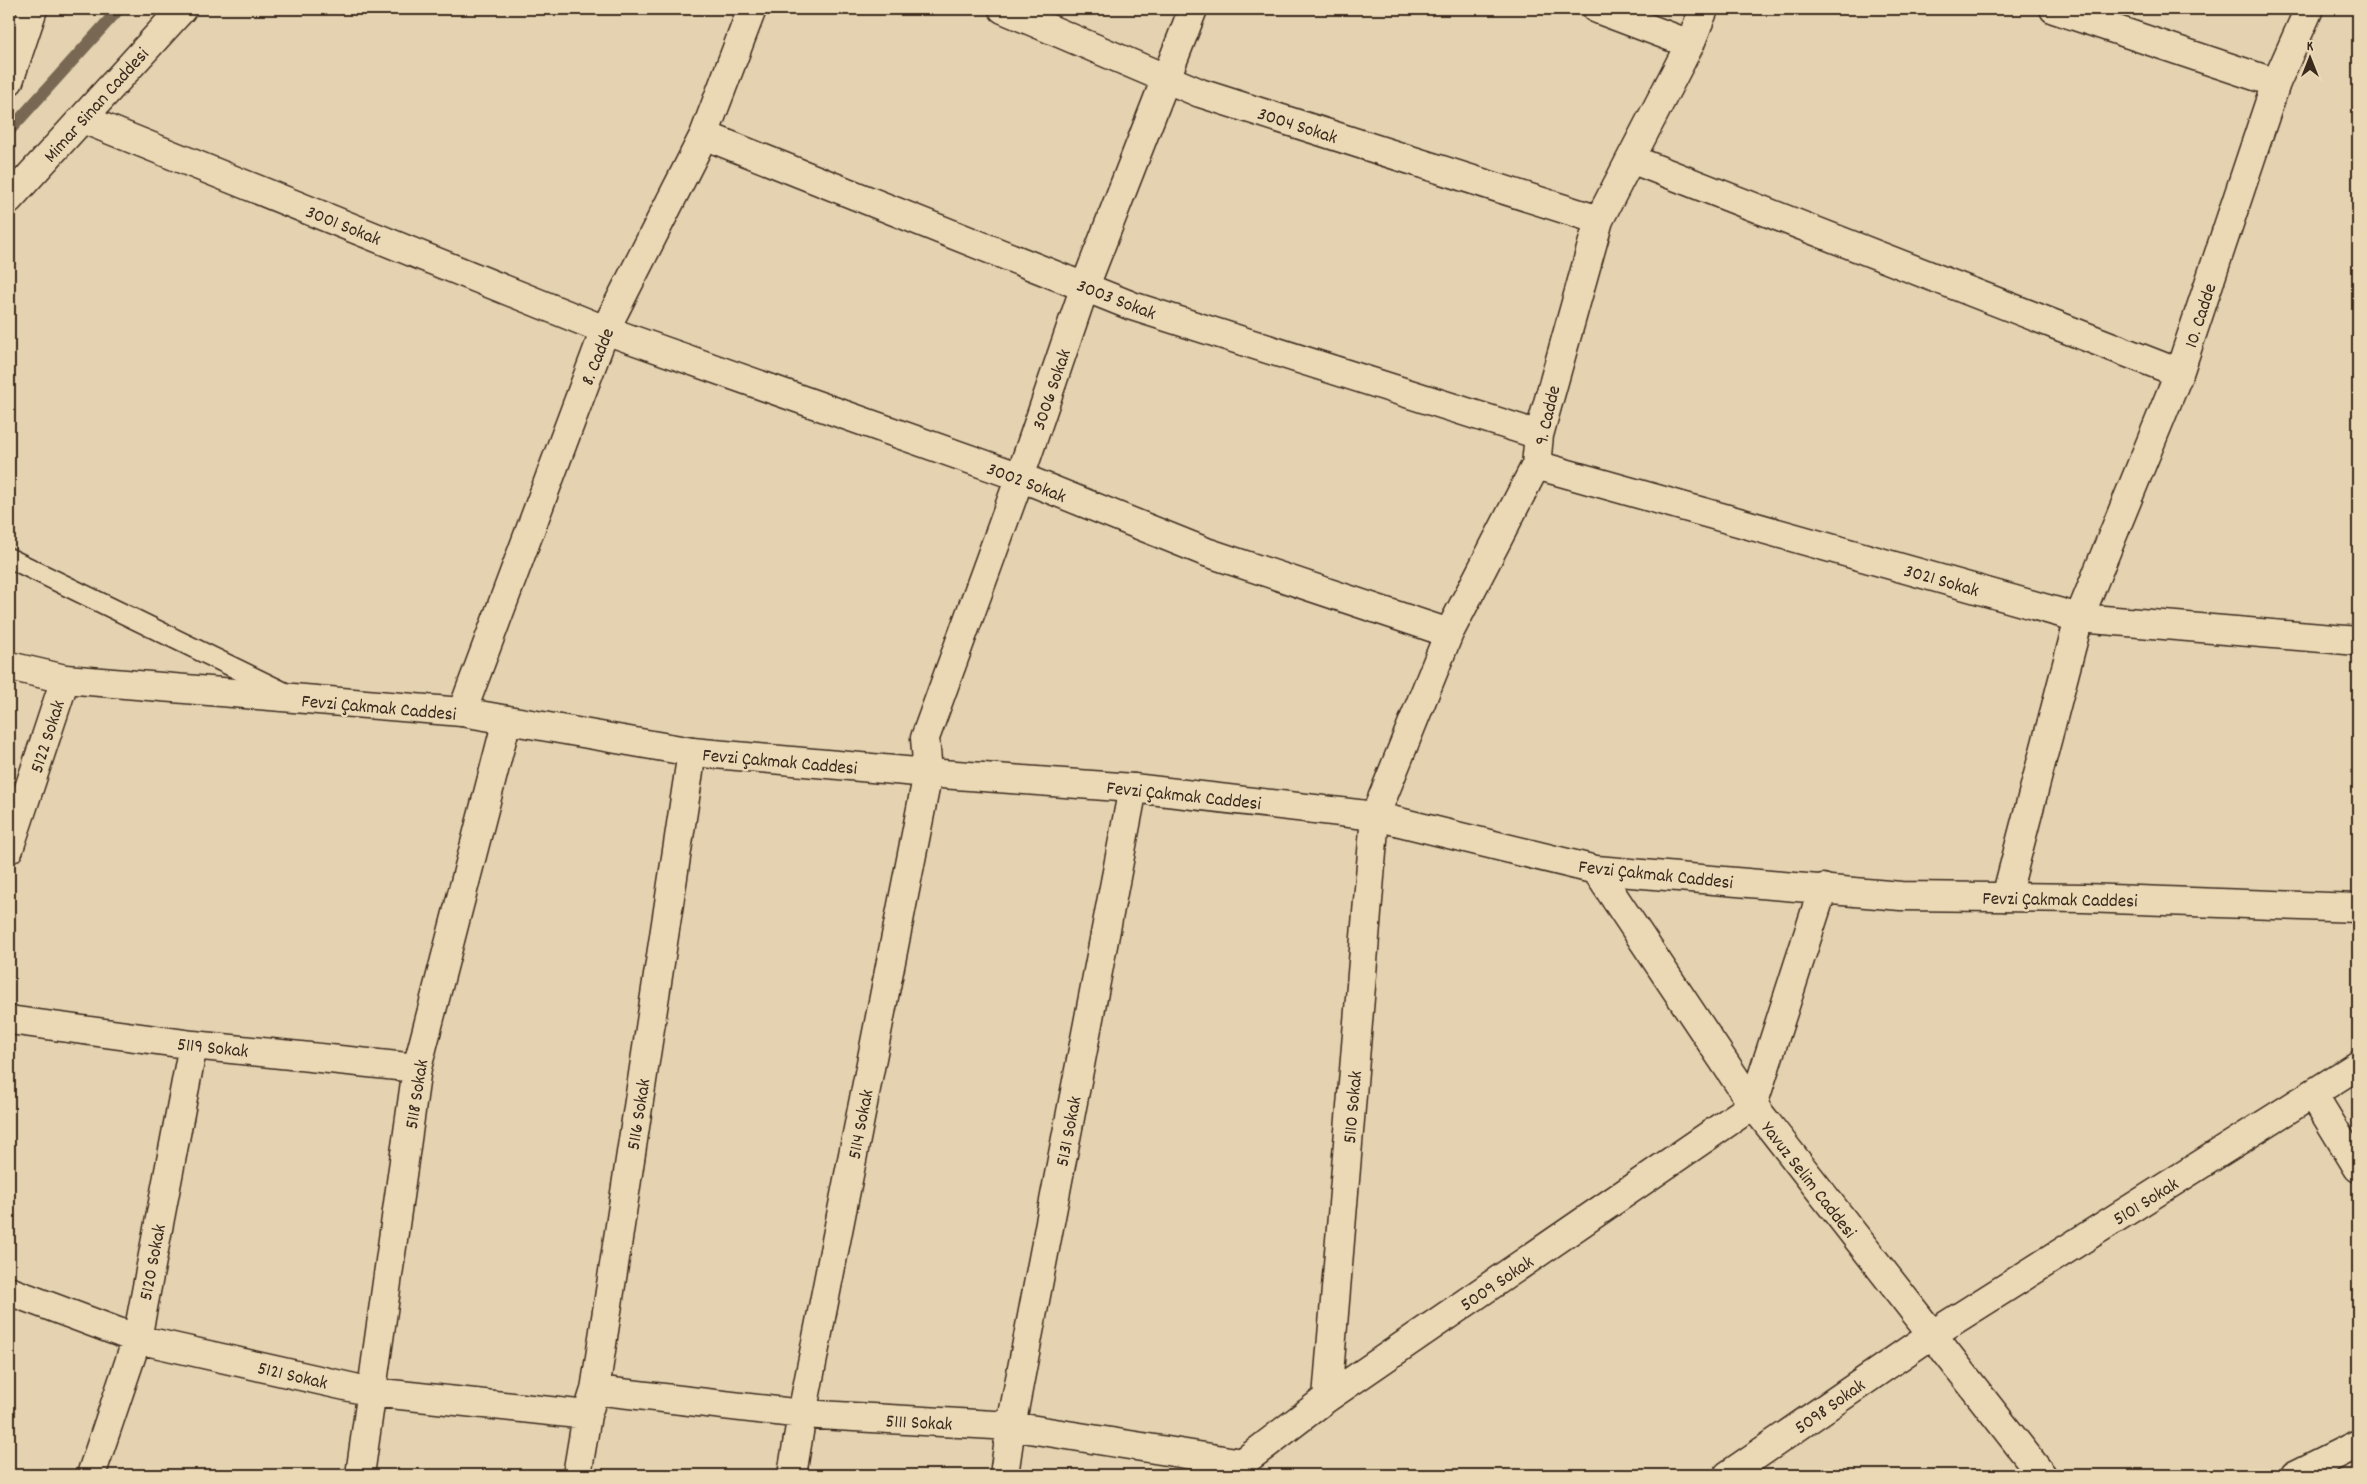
<svg xmlns="http://www.w3.org/2000/svg" width="2367" height="1484" viewBox="0 0 2367 1484" font-family="Dekko,sans-serif">
<rect width="100%" height="100%" fill="#e4d2b0"/>
<filter id="ink" filterUnits="userSpaceOnUse"><feTurbulence type="fractalNoise" baseFrequency=".02" numOctaves="2"/><feDisplacementMap in="SourceGraphic" scale="10" xChannelSelector="R" yChannelSelector="G"/><feConvolveMatrix kernelMatrix="1 2 1 2 8 2 1 2 1" color-interpolation-filters="sRGB"/></filter>
<g filter="url(#ink)">
<g fill="none" stroke-linecap="round" stroke-linejoin="round">
<!-- stream -->
<path stroke="#786752" stroke-width="12" d="M9,131L119,9"/>
<defs>
<path id="service" d="M9,558L284,692"/>
<path id="minor" d="M1003,9L1200,93L1599,220
M1597,9L1690,44
M2054,9L2276,83
M9,81L33,9
M83,119L605,330L1020,477L1206,552L1449,633
M704,135L1132,306L1539,435
M1631,159L2179,373
M9,199L182,9
M1536,465L2079,618L2358,641
M462,712L605,330L704,135L752,9
M9,849L65,679
M2006,897L2079,618L2179,373L2276,83L2309,9
M9,1020L193,1045L417,1068
M2313,1094L2358,1168
M9,1291L137,1339L372,1392L587,1415
M595,1390L802,1414L1011,1426L1242,1463
M1327,1398L1375,816L1449,633L1536,465L1539,435L1599,220L1690,44L1704,9
M1242,1463L1327,1398L1753,1105L1823,888
M91,1475L137,1339L193,1045
M360,1475L417,1068L507,720
M577,1475L587,1415L595,1390L692,752
M792,1475L802,1414L928,773L925,738L1020,477L1085,286L1193,9
M1004,1475L1011,1426L1133,788
M1728,1475L1931,1335L2358,1065
M2295,1475L2358,1444"/>
<path id="tertiary" d="M9,666L65,679L462,712L692,752L928,773L1133,788L1375,816L1596,870L1901,896L2084,898L2358,908
M1596,870L1753,1105L2042,1475"/>
</defs>
<!-- service casing -->
<use href="#service" stroke="#3b2a1e" stroke-width="22"/>
<!-- minor casing -->
<use href="#minor" stroke="#3b2a1e" stroke-width="31"/>
<!-- tertiary casing -->
<use href="#tertiary" stroke="#3b2a1e" stroke-width="31"/>
<!-- service -->
<use href="#service" stroke="#ebd9b6" stroke-width="19"/>
<!-- minor -->
<use href="#minor" stroke="#ebd9b6" stroke-width="28"/>
<!-- tertiary -->
<use href="#tertiary" stroke="#ebd9b6" stroke-width="28"/>
</g>
</g>
<g text-anchor="middle" stroke-width="4.5" stroke-linejoin="round" paint-order="stroke">
<!-- street labels -->
<g font-size="19" fill="#3b2a1e" stroke="#ebd9b6">
<text transform="translate(95 104) rotate(-48)" y="7">Mimar Sinan Caddesi</text>
<text transform="translate(1298 124) rotate(18)" y="7">3004 Sokak</text>
<text transform="translate(344 224) rotate(22)" y="7">3001 Sokak</text>
<text transform="translate(1117 298) rotate(21)" y="7">3003 Sokak</text>
<text transform="translate(2199 315) rotate(-72)" y="7">10. Cadde</text>
<text transform="translate(596 356) rotate(-68)" y="7">8. Cadde</text>
<text transform="translate(1050 389) rotate(-71)" y="7">3006 Sokak</text>
<text transform="translate(1546 415) rotate(-77)" y="7">9. Cadde</text>
<text transform="translate(1027 481) rotate(21)" y="7">3002 Sokak</text>
<text transform="translate(1942 579) rotate(16)" y="7">3021 Sokak</text>
<text transform="translate(379 706) rotate(5)" y="7">Fevzi Çakmak Caddesi</text>
<text transform="translate(46 736) rotate(-72)" y="7">5122 Sokak</text>
<text transform="translate(780 760) rotate(5)" y="7">Fevzi Çakmak Caddesi</text>
<text transform="translate(1184 794) rotate(6)" y="7">Fevzi Çakmak Caddesi</text>
<text transform="translate(1656 873) rotate(6)" y="7">Fevzi Çakmak Caddesi</text>
<text transform="translate(2060 898) rotate(1)" y="7">Fevzi Çakmak Caddesi</text>
<text transform="translate(213 1046) rotate(6)" y="7">5119 Sokak</text>
<text transform="translate(415 1094) rotate(-81)" y="7">5118 Sokak</text>
<text transform="translate(1351 1107) rotate(-85)" y="7">5110 Sokak</text>
<text transform="translate(637 1114) rotate(-81)" y="7">5116 Sokak</text>
<text transform="translate(859 1124) rotate(-79)" y="7">5114 Sokak</text>
<text transform="translate(1067 1131) rotate(-79)" y="7">5131 Sokak</text>
<text transform="translate(1810 1179) rotate(52)" y="7">Yavuz Selim Caddesi</text>
<text transform="translate(2145 1200) rotate(-32)" y="7">5101 Sokak</text>
<text transform="translate(151 1262) rotate(-79)" y="7">5120 Sokak</text>
<text transform="translate(1496 1282) rotate(-34)" y="7">5009 Sokak</text>
<text transform="translate(293 1374) rotate(13)" y="7">5121 Sokak</text>
<text transform="translate(1829 1405) rotate(-35)" y="7">5098 Sokak</text>
<text transform="translate(919 1421) rotate(3)" y="7">5111 Sokak</text>
</g>
</g>
<!-- margin -->
<rect width="2367" height="1484" fill="none" stroke="#ebd9b6" stroke-width="30"/>
<rect x="15" y="15" width="2337" height="1454" fill="none" stroke="#3b2a1e" stroke-width="2" filter="url(#ink)"/>
<!-- north arrow -->
<g transform="translate(2310 58)" stroke="#ebd9b6" stroke-width="4" paint-order="stroke">
<path d="M0-4L9 19L0 12L-9 19Z" fill="#3b2a1e"/>
<text y="-8" font-size="14" font-weight="bold" text-anchor="middle" fill="#3b2a1e">K</text>
</g>
</svg>
